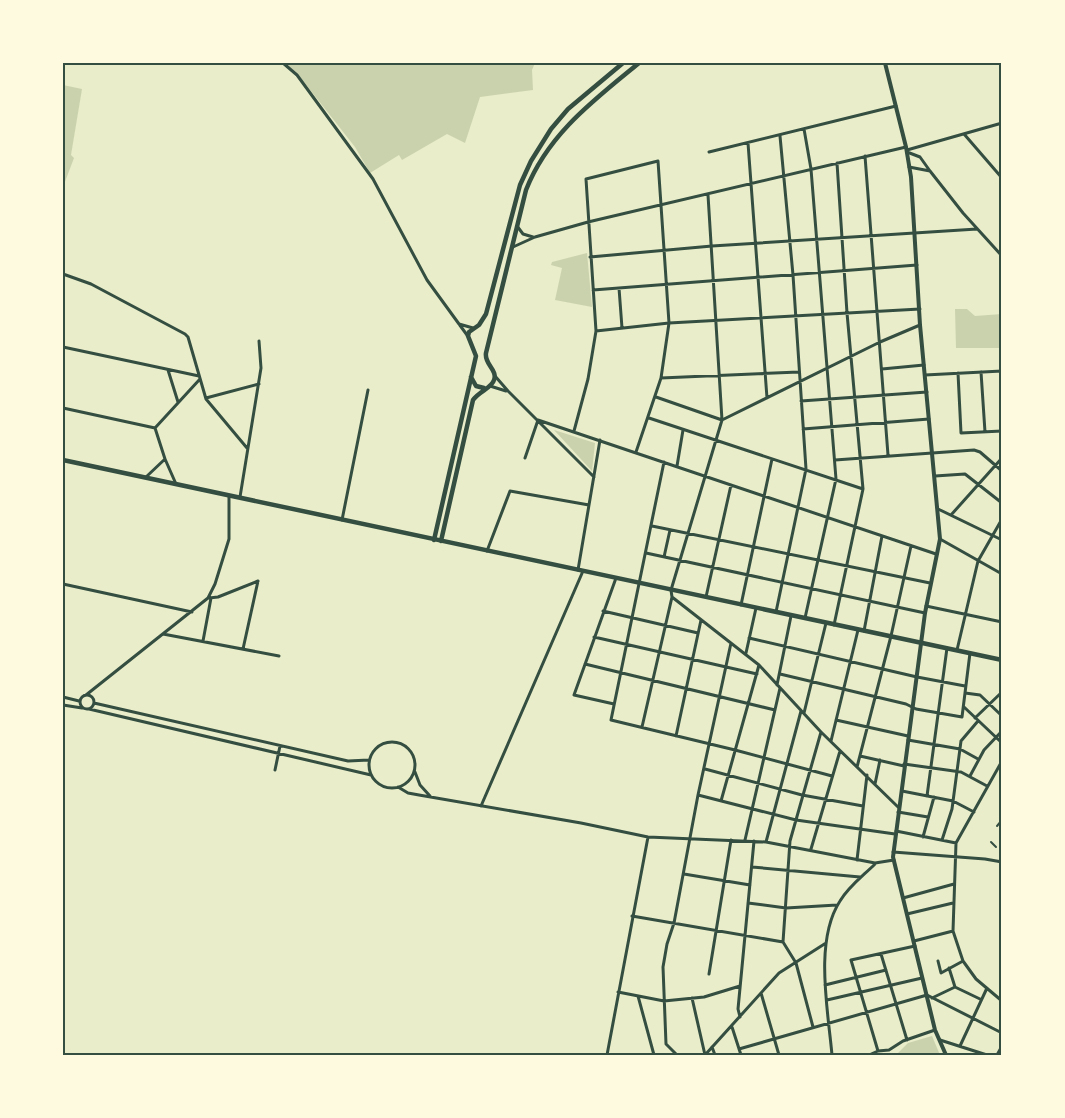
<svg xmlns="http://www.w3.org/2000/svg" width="1065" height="1118" viewBox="0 0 1065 1118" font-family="'Sofia Sans Condensed',sans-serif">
<rect width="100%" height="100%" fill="#e9edc9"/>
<!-- green -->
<path fill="#cad2ad" d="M285,63H535L532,70L533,90L480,97L465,143L447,134L402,160L399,155L370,173L355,147L296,72Z
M63,85L82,89L71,155L74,158L63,187Z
M587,253L592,307L555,300L562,268L551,265L552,262Z
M955,309H967L975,316L1002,314V348H956Z
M554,430L595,443L592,471Z
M932,1036L940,1055H896L908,1043Z"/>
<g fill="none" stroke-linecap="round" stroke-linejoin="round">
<!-- pedestrian -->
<path stroke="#344e41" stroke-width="2" d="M997,826L1002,820
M991,842L996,847
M1001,850L1002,852"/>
<!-- minor -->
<path stroke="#344e41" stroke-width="3" d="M283,63L297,75L373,179L427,280L467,335
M804,129L811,169L836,479L805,618
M964,134L1002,178
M748,143L767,398
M907,150L1002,123
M709,152L896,106
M907,152L920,157L930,171L909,167
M865,156L888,455
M930,171L963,213L1002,256
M708,195L722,420L671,590L672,597L759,665L821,732L898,807
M517,226L523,234L533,237
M513,247L535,237L588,222L906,147
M590,257L712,246L977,229
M63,274L91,284L185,334L188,337L206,399L247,448
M619,288L622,328
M593,290L917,265
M459,324L473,328
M596,331L669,323L920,309
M63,347L199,376
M882,369L924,365
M168,370L178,402
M1001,371L1002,390
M981,372L985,432
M958,373L961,433L1002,431
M925,375L1002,371
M495,376L508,391L594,477
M661,378L799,372
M490,386L506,391
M656,397L722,420
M206,398L259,384
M801,401L927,392
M63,408L155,428
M649,418L863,489
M538,420L936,554
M722,420L880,342L920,325
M803,429L929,419
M574,431L588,379L596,331L586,179L658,161L669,323L661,378L636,452
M525,458L538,420
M165,459L155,428L200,379
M835,460L974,450L980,452L1002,471
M664,462L611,720L735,750L832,776
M677,466L683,430
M935,476L965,474L1002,503
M146,477L165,459L176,484
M240,497L261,368L259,341
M938,509L1002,540
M951,515L1002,458
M342,520L368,390
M652,526L930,583
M940,539L1002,574
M487,551L510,491L589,505
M646,553L925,613
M664,557L670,530
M578,570L600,440
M63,584L192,612
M706,597L731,485
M209,598L218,597L258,581
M741,605L772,459
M926,606L1002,622
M603,611L698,633
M776,612L806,469L793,275L780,136
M834,625L863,489L847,313L837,163
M864,631L882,536
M163,634L279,656
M594,637L757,674
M749,638L917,677L965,686
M203,641L211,598
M243,649L258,581
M957,650L978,561L1002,519
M746,653L756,608
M585,664L775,710
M780,674L906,704L916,709L962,717L970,653
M777,685L791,616
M965,693L980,695L1002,716
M80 702a7 7 0 1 1 14 0a7 7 0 1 1-14 0Z
M86,695L208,598L215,584L229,539V496
M63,697L79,701
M94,703L348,761L369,760
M614,704L574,695L616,578
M63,705L82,708
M964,707L1002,743
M89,709L371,775
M804,713L826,623
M975,718L1002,692
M836,720L908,736
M642,727L672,597
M676,736L701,620
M908,740L960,749L978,759
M831,741L858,630
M369 765a23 23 0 1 1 46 0a23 23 0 1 1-46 0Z
M860,756L904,766
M1002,761L956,843L953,931L963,961L976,979L1002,1001
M904,764L961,772L987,786
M857,767L891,636L911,546
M705,769L802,795L863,806
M275,770L280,746
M415,772L420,785L430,796
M970,776L984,750L1002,731
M875,784L880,760
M398,787L408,793L419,795L581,823L648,837L766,842L875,863L894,860
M902,791L953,801L974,812
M698,795L796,820L895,834
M927,796L947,648
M721,801L759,665
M481,806L583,571
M898,812L928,817
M896,831L956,843
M923,837L934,797
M745,840L780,688
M942,840L952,809L961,741L978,721
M766,842L801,711
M811,849L840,751
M893,852L985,859L1002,862
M857,860L867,775
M752,867L860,877
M684,874L750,885
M903,898L954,884
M748,903L786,908L837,905
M907,914L953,903
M632,916L783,942
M914,941L953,931
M881,954L907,1040
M938,961L941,973L963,961
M709,974L731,840
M825,985L886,970
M955,987L980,999
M618,992L664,1001L704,997L740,986
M761,993L779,1055
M638,996L654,1055
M692,998L705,1055
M932,998L955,987L949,968
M827,1000L922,978
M740,1017L738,1009L754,841
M732,1027L741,1055
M813,1027L796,963L783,942L790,841L821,732
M940,1040L987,1055
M960,1046L987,988
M712,1047L715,1055
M739,1049L927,995L1002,1033
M878,1051L851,960L915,946
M607,1055L648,837
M677,1055L666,1044L663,967L667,944L674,923L698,795L731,643
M705,1055L779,973L826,943
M832,1055C828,1010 814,941 840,901C849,886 863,876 875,864
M869,1055L878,1051L889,1050L903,1041L935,1030
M997,1055L1002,1046"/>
<!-- tertiary -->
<path stroke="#344e41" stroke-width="4" d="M885,63L906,147L911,177L920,325L940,539L925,613L893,857L935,1030L946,1055"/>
<!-- secondary -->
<path stroke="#344e41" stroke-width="4.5" d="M471,377L476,386L484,388
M63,460L1002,660
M434,540L476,356L468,336L469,332L479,325L486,314L520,185L531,161L551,129L568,109L623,63
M441,541L473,400C479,391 492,388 494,380C498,370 484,364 486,353L526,190C548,134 594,100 639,63"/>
</g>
<!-- border -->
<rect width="1065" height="1118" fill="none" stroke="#fefae0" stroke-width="129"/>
<rect x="64" y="64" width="936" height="990" fill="none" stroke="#344e41" stroke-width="2"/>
</svg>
